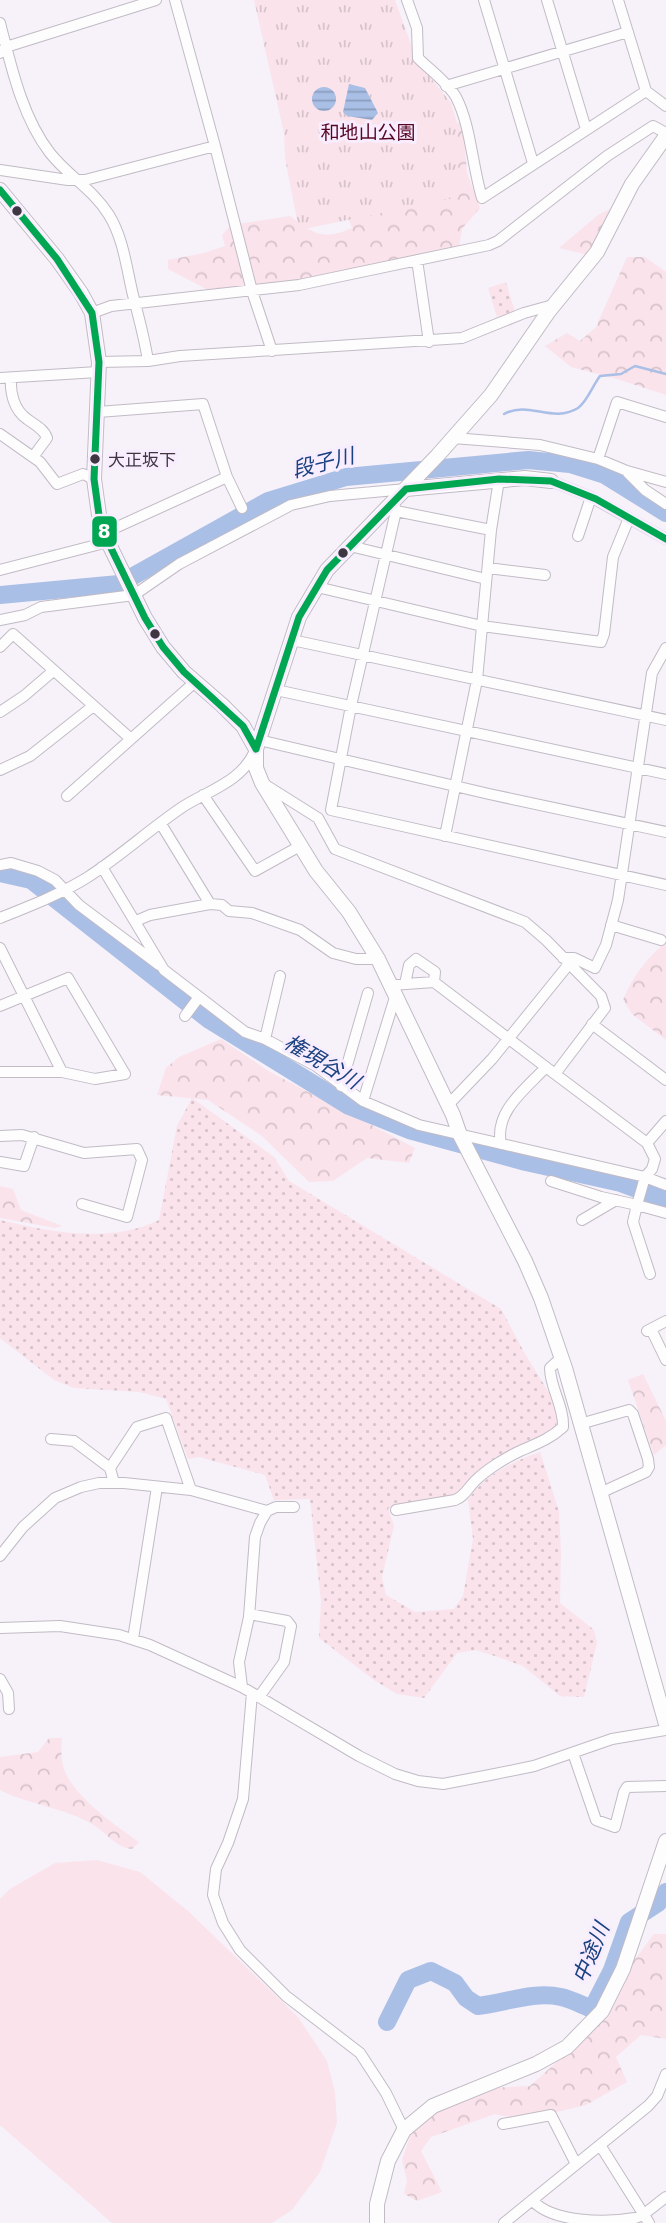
<svg xmlns="http://www.w3.org/2000/svg" width="666" height="2223" viewBox="0 0 666 2223" font-family="'DejaVu Sans','Noto Sans JP',sans-serif">
<defs>
<pattern id="grass-dots" width="8" height="8" patternUnits="userSpaceOnUse" patternTransform="scale(1.75)"><rect width="8" height="8" fill="#fae3eb"/><path d="M2 2h.1M6 6h.1" fill="none" stroke="#d7c3cb" stroke-width="1.8" stroke-linecap="round"/></pattern>
<pattern id="forest-crowns" width="20" height="18" patternUnits="userSpaceOnUse" patternTransform="scale(1.75)"><rect width="20" height="18" fill="#fae3eb"/><path d="M2 6a3 3 0 1 1 6 0M12 15a3 3 0 1 1 6 0" fill="none" stroke="#d7c3cb"/></pattern>
<pattern id="park-tufts" width="24" height="20" patternUnits="userSpaceOnUse" patternTransform="scale(1.75)"><rect width="24" height="20" fill="#fae3eb"/><path d="M3 7l-1-3M5 7V3M7 7l1-3M15 17l-1-3M17 17v-4M19 17l1-3" fill="none" stroke="#d7c3cb"/></pattern>
<pattern id="water-rules" width="6" height="5" patternUnits="userSpaceOnUse" patternTransform="scale(1.75)"><rect width="6" height="5" fill="#a9bfe6"/><path d="M0 2.5h6" fill="none" stroke="#8b9cbc"/></pattern>
</defs>
<rect width="100%" height="100%" fill="#f7f1fa"/>
<!-- grass -->
<path fill="url(#grass-dots)" d="M506,282L515,312L497,317L488,288Z
M192,1098L274,1157L289,1181L501,1309L524,1352L551,1396L559,1416L555,1428L535,1441L518,1446L487,1465L462,1491L450,1497L424,1499L388,1508L394,1526L382,1577L386,1595L415,1612L454,1609L463,1596L473,1539L468,1500C485,1474 512,1462 540,1452L559,1511L561,1552L560,1603L594,1630L597,1643L584,1697L560,1696L523,1666L495,1656L476,1650L457,1653L424,1698L397,1694L374,1680L319,1638L321,1601L310,1499L274,1500L265,1475L199,1457L188,1459L166,1399L139,1392L74,1388L54,1380L0,1338V1220C50,1232 111,1244 159,1220L177,1126Z"/>
<!-- forest -->
<path fill="url(#forest-crowns)" d="M429,117L463,124L467,173L480,208L462,229L459,247L272,285L212,292L168,269V260L204,253L225,246L222,235L231,225L290,216C315,234 322,241 352,228L337,190Z
M616,206L589,255L559,248L598,215Z
M627,257H645L666,272V395L617,379L571,367L545,346L567,333L580,341L596,327Z
M666,942V1040L632,1014L623,1000C633,976 646,959 666,942Z
M221,1039L270,1072L415,1148L409,1163L367,1158L333,1181L309,1182L262,1136L208,1100L157,1095L166,1068L179,1057Z
M0,1186L13,1189L21,1210L62,1226L55,1228L0,1218Z
M643,1374L666,1421V1445L654,1455L628,1380Z
M49,1738H62C61,1748 61,1757 63,1766C71,1795 115,1825 139,1842L132,1849C115,1847 107,1833 92,1824C63,1807 29,1805 0,1790V1757L38,1752Z
M654,1934H666V2039L641,2035L616,2057L627,2082L586,2105L549,2114L510,2117L495,2114L431,2137L421,2151L442,2192L417,2201L404,2194L407,2181L402,2160L412,2131L437,2108L489,2088L530,2086L588,2034L613,2003L633,1962Z"/>
<!-- park -->
<path fill="url(#park-tufts)" d="M254,0H395L417,61L451,103L457,123L459,197L299,230L285,158L284,133Z"/>
<!-- garden -->
<path fill="#fae3eb" d="M97,1860L140,1872L188,1911L298,2017L327,2061L335,2092L337,2123L320,2172L292,2210L272,2223H112L0,2125V1899L10,1889L55,1863Z"/>
<!-- water -->
<path fill="url(#water-rules)" d="M349,84L365,88L378,113L372,120L347,116L343,112Z
M312 99a12 12 0 1 1 24 0a12 12 0 1 1-24 0Z"/>
<g fill="none" stroke-linecap="round" stroke-linejoin="round">
<!-- stream -->
<path stroke="#a9bfe6" stroke-width="2.5" d="M504,414C529,400 552,424 578,408C587,402 593,385 600,376L621,374L635,366L666,374"/>
<!-- river -->
<path stroke="#a9bfe6" stroke-width="18" d="M0,595L119,584L268,501L346,477L528,460L570,464L605,475L666,513
M0,873L31,880L208,1019L349,1106L409,1130L526,1162L621,1183L666,1200
M387,2022L408,1980L431,1971L455,1983L466,1998L478,2006C505,2003 533,1991 561,1997C571,1999 582,2005 592,2009L612,1970L629,1922L658,1903L666,1892"/>
<defs>
<path id="minor" d="M407,0L417,28L418,58C430,70 447,82 456,97C471,126 472,165 482,198L646,91L666,106
M484,0L533,163
M547,0L586,129
M618,0L646,91
M0,23C11,66 22,117 50,153C69,177 92,188 109,215C125,241 127,274 135,303C140,322 145,341 148,361
M0,53L6,47L156,0
M446,86L628,32
M215,146L252,291L272,351
M0,170L68,180H85L215,146L175,0
M417,260L429,342
M92,313L111,306L299,285L489,245L498,241L607,156L653,126L666,133
M99,362L148,361L180,356L462,338L524,313L553,305
M0,378L98,372
M11,378C10,393 14,410 27,419C35,425 44,429 47,438L33,457
M98,412L203,404L227,477L104,533
M0,434L40,462L57,484L83,474L94,479
M453,438L540,445L598,459L627,471L666,482
M598,459L617,402L666,417
M628,473L645,490L666,504
M227,477L242,508
M551,481L591,497L666,539
M393,501L396,511L351,706L331,810L666,885
M396,511L491,530
M578,536L591,497
M350,546L486,579
M488,568L545,575
M0,570L108,542
M317,587L482,626L601,642L604,634L613,557L629,518
M0,620L25,615L41,607L134,595L179,564L291,505L330,496L406,489
M292,640L666,720
M0,647L13,634L131,739
M276,690L666,774
M0,712L24,696L52,672
M259,740L489,794L666,832
M0,770L30,756L92,707
M264,784L318,818L335,849L525,922L546,940L601,996L605,1008L555,1074L647,1143L655,1159L652,1169L645,1177L637,1205L666,1213
M203,795L255,871L300,846
M67,796L195,682
M161,824L210,904
M445,836L477,680L491,530L499,480
M0,865L11,863L38,871L55,880L79,905L159,965
M102,867L164,970L245,1032L265,1039L316,1066L363,1101L419,1125L645,1177L666,1185
M0,918C30,906 61,894 88,877C122,855 151,828 184,806C210,790 242,781 255,751
M136,921L150,915L210,904L222,905L229,911L252,913L300,930L333,953L356,959H378
M611,925L661,940
M0,948L62,1072L95,1079L125,1074L68,978L0,1006
M563,958H574L595,968L606,945L618,900L652,673L666,648
M405,984L409,965L416,959L435,972L434,982
M392,985L434,982L555,1074
M185,1016L199,997
M592,1024L666,1080
M265,1039L280,976
M0,1072H62
M341,1086L368,993
M363,1101L396,994
M448,1105L492,1059L569,964
M0,1136L22,1135L84,1153L137,1149L142,1160L127,1217L82,1204
M647,1143L666,1121
M501,1144C494,1111 526,1089 546,1067
M0,1162L24,1166L34,1137
M551,1181L601,1197L637,1205L633,1222L650,1274
M582,1220L616,1200
M651,1329L666,1360
M647,1331L666,1321
M580,1424L629,1410L633,1414L648,1459L649,1467L646,1472L600,1493
M51,1439L74,1441L110,1468
M114,1483L110,1468L137,1427L166,1418L191,1490
M396,1510L455,1500C465,1496 467,1489 475,1481C486,1470 505,1458 520,1451C536,1444 550,1439 563,1427C564,1406 550,1388 550,1368L562,1357
M0,1556L23,1527L55,1498L81,1487L99,1483H124L191,1490L267,1511
M249,1614L287,1621L291,1626L284,1662L259,1697
M0,1628L60,1626L119,1635L150,1645L242,1687L359,1756L395,1774L418,1781L443,1784L490,1775L534,1766L612,1739L666,1730
M133,1639L157,1487
M0,1679L8,1693L9,1709
M242,1687L239,1662L249,1617L255,1537L260,1523L267,1511L276,1507H294
M252,1693L243,1799L228,1843L216,1869L213,1895L223,1923L240,1950L286,1996L360,2053L386,2093L404,2130
M573,1753L596,1820L615,1827L624,1792L627,1787L666,1786
M503,2124L551,2115L576,2164
M600,2145L649,2223
M532,2200C552,2223 606,2223 635,2218C645,2216 657,2203 666,2197
M504,2223L648,2106L657,2096L666,2074"/>
<path id="tertiary" d="M666,136L632,184L597,252L549,311L491,395L438,455L327,570L299,617L256,749V768L262,783L316,871L349,912L378,959L453,1115L460,1135L525,1261L541,1298L565,1368L666,1724
M0,190L57,259L81,293L92,313L99,362L94,479L99,515L108,542L145,618L163,647L184,672L222,705L243,726L256,749
M406,489L525,478L551,481
M377,2223V2204L388,2161L404,2130L433,2106L536,2064L567,2047L602,2011L623,1969L666,1841"/>
</defs>
<!-- minor casing -->
<use href="#minor" stroke="#c1bbc5" stroke-width="12"/>
<!-- tertiary casing -->
<use href="#tertiary" stroke="#c1bbc5" stroke-width="16"/>
<!-- minor -->
<use href="#minor" stroke="#fefdfe" stroke-width="10"/>
<!-- tertiary -->
<use href="#tertiary" stroke="#fefdfe" stroke-width="14"/>
<defs>
<path id="bus-1" d="M0,190L57,259L92,313L99,362L94,479L99,515L108,542L145,618L163,647L184,672L243,726L256,749
M256,749L299,617L327,570L406,489L499,479L551,481L596,499L666,539"/>
</defs>
<!-- bus-1 casing -->
<use href="#bus-1" stroke="#f8edfe" stroke-width="12"/>
<!-- bus-1 -->
<use href="#bus-1" stroke="#00a651" stroke-width="7"/>
</g>
<!-- markers -->
<g fill="#3e3742" stroke="#f8edfe" stroke-width="2.5">
<circle cx="17" cy="211" r="6"/>
<circle cx="95" cy="459" r="6"/>
<circle cx="343" cy="553" r="6"/>
<circle cx="155" cy="634" r="6"/>
</g>
<g text-anchor="middle" stroke-width="6" stroke-linejoin="round" paint-order="stroke">
<!-- bus labels -->
<g font-size="17" fill="#3e3742" stroke="#f8edfe" text-anchor="start">
<text x="108" y="466">大正坂下</text>
</g>
<!-- park labels -->
<g font-size="19" fill="#580524" stroke="#f8edfe">
<text x="368" y="139">和地山公園</text>
</g>
<!-- water labels -->
<g font-size="21" font-style="italic" fill="#1a417f" stroke="#f8edfe">
<text transform="translate(323 463) rotate(-14)" y="7">段子川</text>
<text transform="translate(322 1062) rotate(31)" y="7">権現谷川</text>
<text transform="translate(591 1953) rotate(-68)" y="7">中途川</text>
</g>
</g>
<rect stroke="#f8edfe" stroke-width="2.5" x="91" y="515" width="27" height="33" rx="7" fill="#00a651"/>
<g font-size="19" text-anchor="middle" font-weight="bold" fill="#fff">
<text x="104" y="538">8</text>
</g>
</svg>
